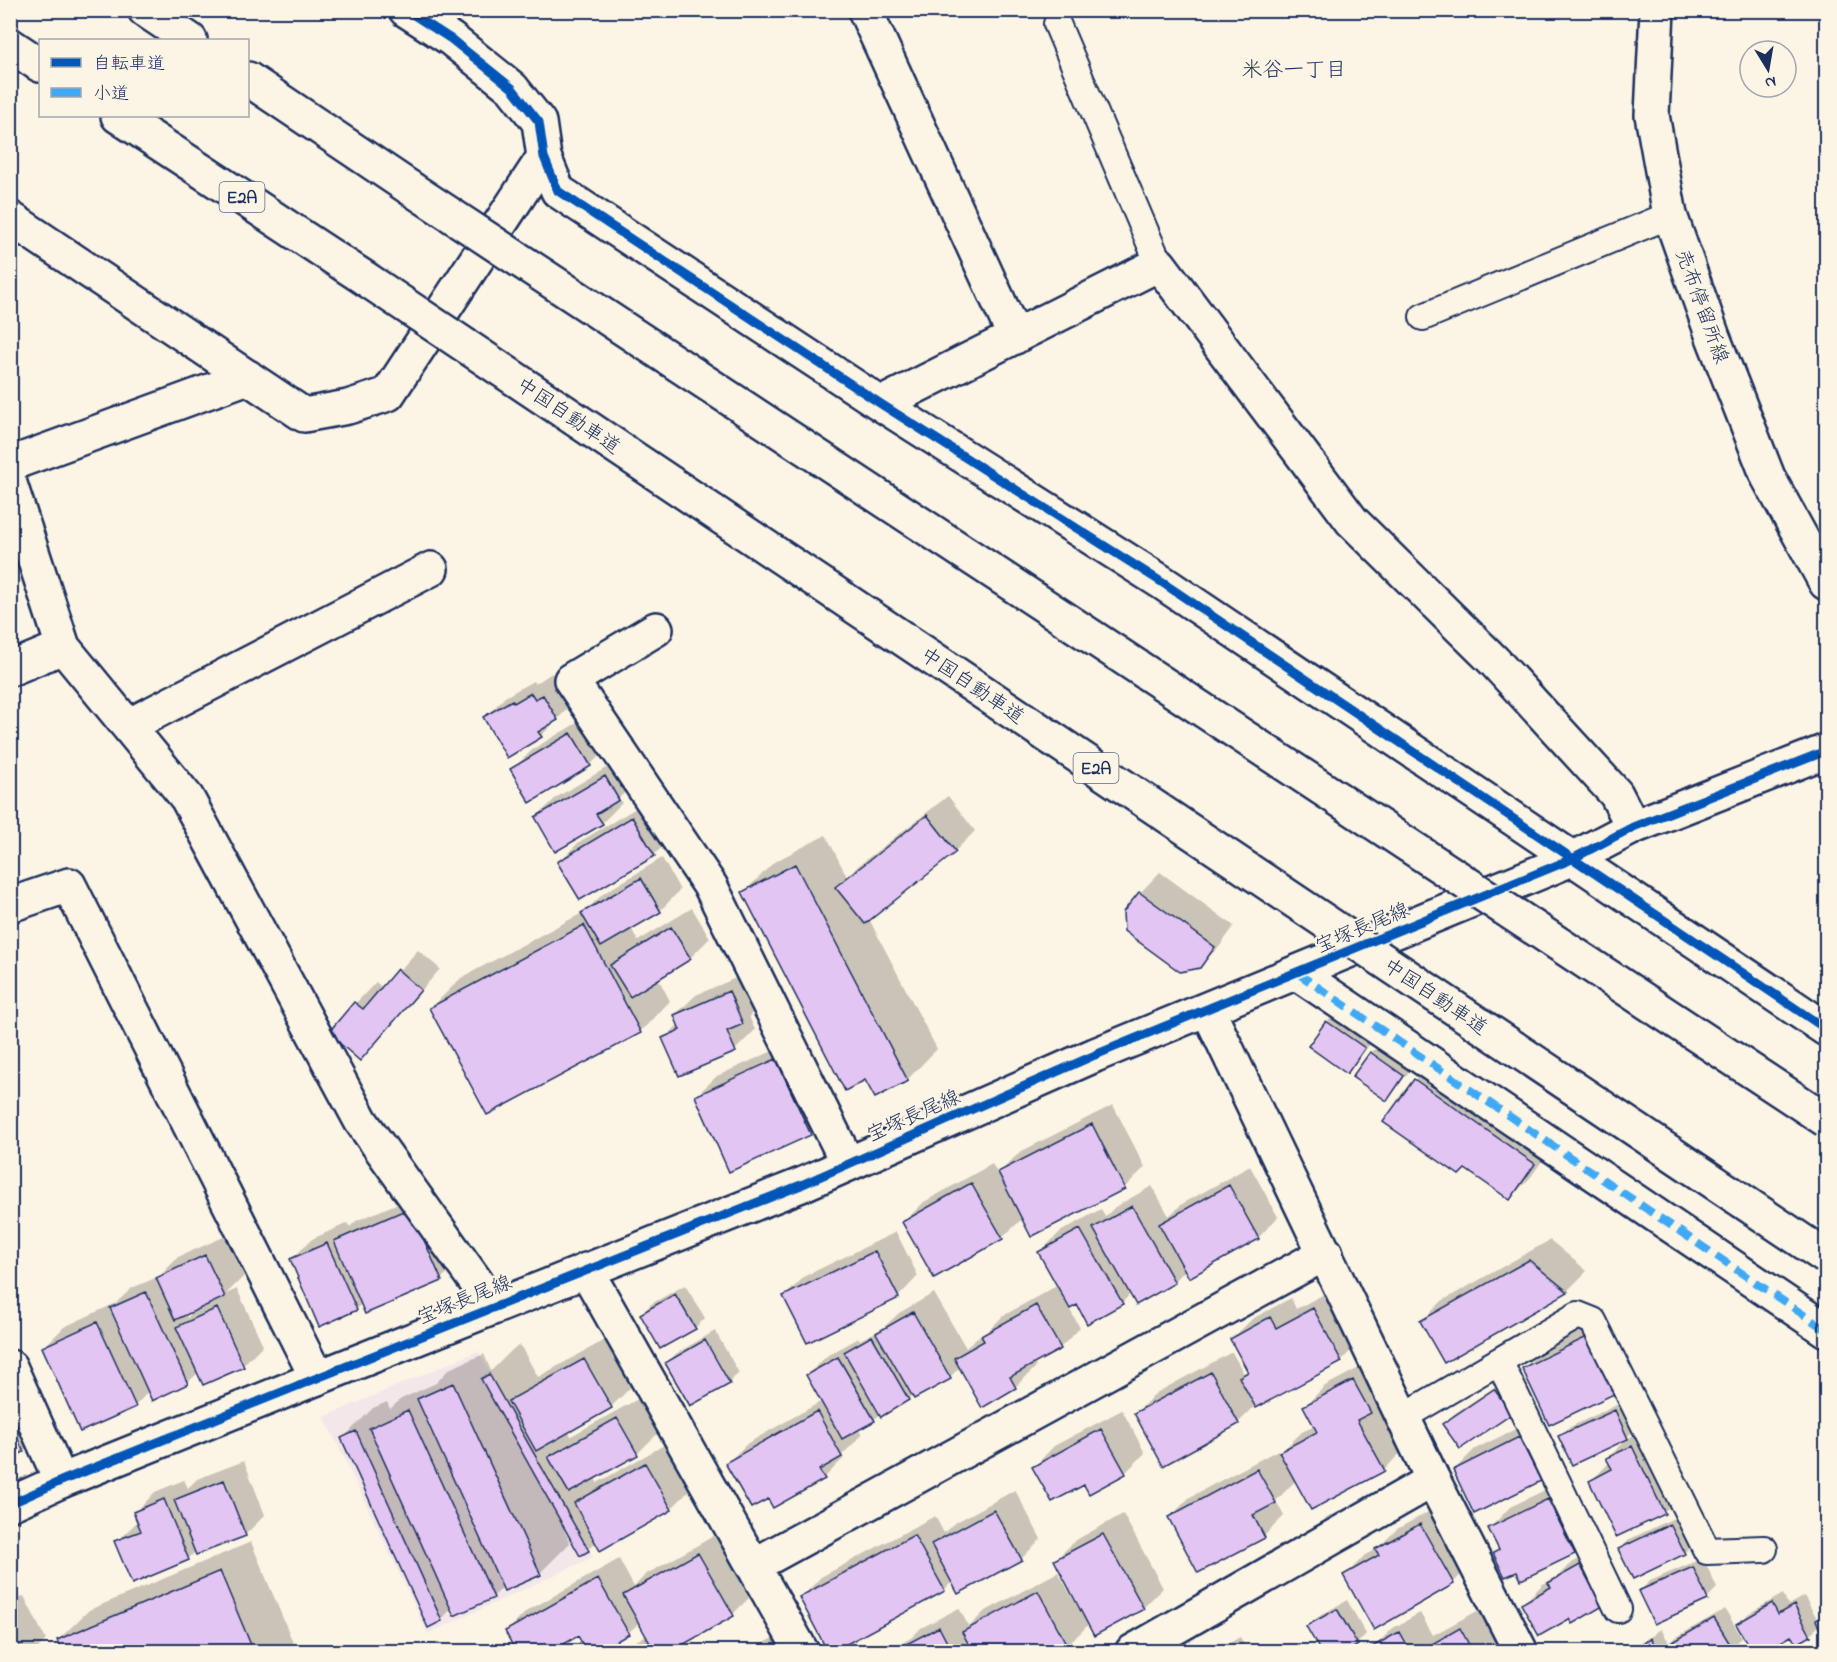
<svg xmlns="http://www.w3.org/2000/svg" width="1837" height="1662" viewBox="0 0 1837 1662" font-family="'Indie Flower','Klee One',sans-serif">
<rect width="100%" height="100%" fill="#fcf5e5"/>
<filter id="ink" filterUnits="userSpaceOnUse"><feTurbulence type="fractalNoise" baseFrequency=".0167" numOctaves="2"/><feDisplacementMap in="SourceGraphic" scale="12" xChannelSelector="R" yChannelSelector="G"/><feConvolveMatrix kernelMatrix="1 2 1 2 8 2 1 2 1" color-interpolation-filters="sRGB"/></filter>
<g filter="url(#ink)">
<!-- built -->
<path fill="#f4e7e9" d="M478,1351L593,1557L428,1634L324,1417Z"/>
<!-- shadow -->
<path fill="#0003" fill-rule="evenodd" d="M552,673L556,680L578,698L541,736L485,717L505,697L533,681L535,684Z
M592,714L611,745L590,765L512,770L533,749Z
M626,756L639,779L619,798L622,803L602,823L536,817L557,797Z
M948,796L975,831L955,851L869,919L937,1049L907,1080L866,1078L744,892L774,862L826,835L847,877L858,866Z
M653,798L675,834L654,855L559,862L579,842Z
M662,858L680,890L660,911L631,928L638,941L692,908L710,938L690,958L658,978L670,1001L640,1032L431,1008L461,978L584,912L604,893Z
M1160,872L1234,926L1220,946L1199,966L1140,893Z
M418,950L440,969L380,1038L360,1059L330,1033L356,1003L376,982L383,989Z
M750,972L763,1002L749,1016L755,1030L735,1050L664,1039L679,1024L675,1015L696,995Z
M1337,1012L1374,1038L1357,1062L1347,1072L1310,1046L1327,1022Z
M797,1040L830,1114L810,1134L696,1096L717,1076Z
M1381,1043L1413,1066L1396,1089L1387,1099L1354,1077L1371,1053Z
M1435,1060L1555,1143L1530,1178L1510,1198L1465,1167L1415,1080Z
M1113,1105L1145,1167L1124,1188L1023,1218L1002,1238L904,1222L924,1202L992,1164L998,1174L1020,1152Z
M1250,1166L1278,1217L1258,1238L1186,1269L1174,1282L1131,1293L1122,1303H1078L1069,1308L1080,1328L1060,1348L1034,1363L1036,1367L1015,1387L982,1405L960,1367L950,1377L915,1397L913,1394L908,1399L881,1413L874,1420L858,1429L862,1435L842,1455L844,1458L824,1478L768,1497L727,1463L748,1443L822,1401L807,1375L828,1355L859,1338L860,1340L883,1328L899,1313L934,1293L966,1348L976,1338L986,1333L1003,1316L1058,1285L1040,1252L1060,1232L1101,1209L1105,1217L1115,1207L1152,1186L1169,1216L1182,1204Z
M431,1189L461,1259L441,1279L362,1303L356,1309L292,1259L312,1239L348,1223L350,1227L356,1221Z
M896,1232L918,1276L898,1297L785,1296L805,1276Z
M226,1236L244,1276L226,1294L237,1289L263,1345L243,1365L199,1372L187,1383L149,1391L135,1406L43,1348L64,1327L116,1303L132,1288L160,1276L178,1257ZM196,1309L187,1318L186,1315Z
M1550,1240L1587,1271L1567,1291L1445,1361L1422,1321L1442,1301Z
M685,1285L705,1318L695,1328L642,1314L651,1304Z
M1334,1289L1361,1340L1341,1361L1256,1405L1238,1423L1163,1464L1136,1413L1156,1393L1232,1352L1244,1374L1248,1370L1232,1339L1252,1319L1291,1298L1296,1309Z
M1607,1318L1634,1372L1613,1393L1523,1369L1544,1348Z
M715,1331L739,1373L729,1382L667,1363L677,1353Z
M605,1340L631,1387L611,1407L568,1431L571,1436L638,1399L657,1434L637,1454L595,1477L597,1483L666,1444L691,1489L671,1509L597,1541L588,1550L566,1529L564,1530L570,1543L540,1573L504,1586L493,1597L452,1608L441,1620L343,1438L373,1408L387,1402L390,1409L401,1399L436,1383L449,1369L484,1354L491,1371L513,1349L520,1345L538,1377Z
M1374,1360L1404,1449L1384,1470L1296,1480L1276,1501L1284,1516L1264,1536L1170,1517L1190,1497L1278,1450L1280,1453L1302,1432L1315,1425L1305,1406L1325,1386Z
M10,1366L43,1430L23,1451L10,1456Z
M1505,1380L1521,1403L1444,1424L1454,1414Z
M1625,1401L1637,1427L1627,1437H1560L1570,1427Z
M1122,1410L1145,1453L1125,1473L1085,1483L1034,1467L1054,1446Z
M1540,1417L1560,1459L1540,1480L1454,1470L1475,1449Z
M1653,1426L1684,1492L1664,1512L1591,1481L1610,1462L1608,1458L1628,1438Z
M244,1461L265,1515L245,1535L196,1551L188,1559L116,1542L138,1521L135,1513L155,1492L184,1480L188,1488L197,1479Z
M1568,1479L1594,1533L1574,1553L1517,1570L1495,1553L1500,1548L1490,1528L1510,1507Z
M1015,1490L1041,1539L1021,1559L953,1581L944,1590L801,1598L821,1577L935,1516L944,1533L953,1524Z
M1441,1505L1473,1562L1453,1583L1345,1576L1365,1555L1378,1548L1397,1529Z
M1123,1514L1163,1588L1143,1608L1090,1623L1067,1646L1057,1652H886L911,1638L921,1628L959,1608L969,1627L984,1612L1058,1572L1080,1611L1082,1610L1055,1560L1076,1540Z
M1680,1515L1694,1543L1684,1553L1620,1549L1630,1539Z
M719,1533L753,1594L733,1614L667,1652H616L647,1635L640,1622L628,1633L507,1631L527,1611L619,1559L634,1587L645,1575Z
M251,1542L297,1652H63L58,1640L89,1610Z
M1601,1546L1623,1585L1602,1605L1570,1617L1522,1605L1543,1584L1558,1576L1571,1563Z
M1703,1558L1717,1588L1707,1598L1640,1591L1650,1581Z
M1783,1594L1788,1605L1804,1596L1818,1620L1826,1611V1640L1820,1625L1810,1634L1797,1642L1791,1634L1738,1624L1748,1614Z
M24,1596L46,1640L34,1652H10V1602Z
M1347,1600L1366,1634L1357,1644L1308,1626L1318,1617Z
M1481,1609L1505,1652H1374L1372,1649L1393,1628L1420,1613L1433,1635Z
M1725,1609L1742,1638L1726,1652H1631L1640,1643L1661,1629L1670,1644L1675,1638Z
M785,1631L797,1652H748Z
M1240,1637L1248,1652H1214Z
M1365,1646L1368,1652H1355Z"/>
<!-- building -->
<path fill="#e3c5f3" stroke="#1b2f5e" stroke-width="1.5" d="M531,693L535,699L543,695L558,720L538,732L542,737L507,758L483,717L512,700L514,703Z
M571,733L591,766L530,803L510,769Z
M605,776L619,800L596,814L603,824L555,852L535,817Z
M927,815L956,852L865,924L835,887Z
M632,817L655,856L580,900L557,862Z
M795,864L908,1081L875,1098L865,1080L845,1091L742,892Z
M641,878L661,912L601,947L581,913Z
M1139,892L1215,947L1200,968L1180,972L1124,931L1123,912Z
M584,925L641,1033L487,1115L429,1008Z
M671,927L691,959L630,997L610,965Z
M397,969L421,990L360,1061L328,1033L354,1002L363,1009Z
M729,991L743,1024L727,1031L736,1052L679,1076L662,1038L680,1030L674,1015Z
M1326,1021L1365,1048L1347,1074L1308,1046Z
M1370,1052L1404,1076L1387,1101L1352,1077Z
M776,1059L811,1135L729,1172L695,1096Z
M1414,1079L1535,1164L1510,1200L1465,1169L1459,1175L1383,1122Z
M1092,1124L1125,1189L1031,1237L998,1172Z
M971,1183L1003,1239L934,1278L902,1222Z
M1229,1185L1259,1239L1189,1278L1159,1224Z
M1132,1206L1175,1283L1136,1305L1093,1228Z
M410,1208L442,1281L365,1314L334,1241Z
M1080,1229L1123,1304L1087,1324L1077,1305L1070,1309L1038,1252Z
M327,1243L357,1310L319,1327L290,1259Z
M875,1251L899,1298L807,1343L783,1296Z
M205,1255L225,1297L175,1320L156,1278Z
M1529,1260L1568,1292L1444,1363L1420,1321Z
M146,1292L188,1384L152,1401L110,1308Z
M675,1294L696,1329L660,1349L640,1314Z
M1036,1305L1061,1349L1010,1377L1016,1388L982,1408L954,1358L984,1341L981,1336Z
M217,1308L244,1367L203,1385L176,1327Z
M1313,1308L1342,1362L1256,1408L1239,1377L1248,1372L1230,1339L1270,1317L1276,1328Z
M913,1312L951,1379L914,1399L876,1333Z
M97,1322L136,1407L80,1432L42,1347Z
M872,1336L909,1400L881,1417L844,1352Z
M1587,1337L1614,1394L1549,1425L1522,1368Z
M705,1340L730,1384L690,1406L665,1363Z
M838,1357L875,1421L842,1439L806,1375Z
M584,1359L612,1408L536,1451L508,1401Z
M1211,1372L1239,1424L1163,1466L1134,1413Z
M489,1374L589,1551L580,1556L481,1379Z
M1353,1380L1371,1413L1357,1420L1385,1471L1311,1510L1279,1452L1317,1432L1303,1406Z
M453,1383L541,1575L504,1591L417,1399Z
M1494,1389L1512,1414L1460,1449L1442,1424Z
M408,1410L494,1598L454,1616L369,1428Z
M1615,1410L1628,1439L1572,1465L1558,1436Z
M817,1411L842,1457L819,1470L825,1479L773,1508L768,1499L751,1508L725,1463Z
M617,1418L638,1455L569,1493L548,1457Z
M10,1424L24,1452L10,1458Z
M1101,1429L1126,1474L1089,1494L1084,1485L1052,1502L1032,1467Z
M356,1431L442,1621L428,1628L341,1438Z
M1519,1437L1541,1481L1474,1514L1453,1470Z
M1632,1446L1665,1514L1616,1537L1589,1481L1612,1469L1606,1458Z
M645,1463L672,1510L600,1551L574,1503Z
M1257,1469L1276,1503L1253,1515L1265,1538L1198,1573L1168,1517Z
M224,1480L246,1536L196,1555L174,1500Z
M164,1499L189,1560L132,1584L114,1541L141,1531L133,1512Z
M1548,1499L1575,1554L1521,1580L1517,1572L1505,1577L1493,1553L1499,1550L1488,1528Z
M994,1510L1022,1560L958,1594L931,1544Z
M1420,1524L1454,1584L1374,1630L1343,1575L1379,1555L1375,1549Z
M1670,1524L1685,1554L1633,1579L1618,1549Z
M1103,1534L1144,1609L1094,1636L1054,1560Z
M914,1535L945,1591L832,1652H828L799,1597Z
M698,1553L734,1616L670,1652H655L623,1595Z
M1580,1565L1603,1606L1572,1624L1569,1619L1539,1636L1521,1604L1551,1587L1548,1583Z
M1693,1567L1708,1600L1654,1624L1638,1591Z
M220,1571L254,1652H62L57,1640Z
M598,1579L629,1634L598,1652H587L578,1636L550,1652H516L505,1631Z
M1038,1591L1068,1647L1060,1652H973L962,1632Z
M1772,1603L1778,1614L1794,1605L1811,1636L1797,1644L1791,1636L1764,1652H1752L1736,1624Z
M1337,1609L1358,1645L1347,1652H1321L1306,1626Z
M1826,1615V1643L1816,1620Z
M1714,1618L1733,1649L1729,1652H1666L1663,1648Z
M939,1627L952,1652H901L899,1648Z
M1460,1628L1473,1652H1418Z
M10,1629L22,1652H10Z
M1399,1632L1410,1652H1372L1370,1648Z
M1651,1638L1659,1652H1629Z"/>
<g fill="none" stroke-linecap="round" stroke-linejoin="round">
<defs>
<path id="lane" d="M1057,24L1159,264
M1423,317L1670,215
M1499,1361L1618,1609
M1403,1417L1578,1315L1593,1321L1707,1551L1764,1549"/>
<path id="street" d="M406,10L451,39L512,88L539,122L544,157L558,191L881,404L1163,583L1826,1029
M865,10L1015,337
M1657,10L1652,115L1670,215L1713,337L1768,477L1826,583
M10,218L304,415L348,407L388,394L544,157
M881,404L1159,264L1352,521L1494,661L1616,794L1633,827
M10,464L248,377
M10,484L63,647L187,798L361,1121L494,1307
M656,629L571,680L711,887L848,1164
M10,669L63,647
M128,726L431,569
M10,905L69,885L317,1378
M1297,973L1826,1330
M1208,1010L1433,1480L1521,1652
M586,1270L802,1652
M10,1367L61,1481
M753,1566L1326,1253
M1132,1652L1433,1480"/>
<path id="secondary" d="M10,1504L61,1481L317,1378L801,1185L1095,1055L1572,859L1633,827L1826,751"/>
<path id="highway" d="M145,10L190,40
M10,45L40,65
M248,79L410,188
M118,116L366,279"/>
</defs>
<!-- lane casing -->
<use href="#lane" stroke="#1b2f5e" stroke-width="30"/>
<!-- street casing -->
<use href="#street" stroke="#1b2f5e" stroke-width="38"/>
<!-- secondary casing -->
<use href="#secondary" stroke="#1b2f5e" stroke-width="38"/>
<!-- highway casing -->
<use href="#highway" stroke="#1b2f5e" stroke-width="38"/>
<!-- lane -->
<use href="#lane" stroke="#fcf5e5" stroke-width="26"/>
<!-- street -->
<use href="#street" stroke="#fcf5e5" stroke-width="33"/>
<!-- secondary -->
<use href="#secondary" stroke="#fcf5e5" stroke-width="33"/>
<!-- highway -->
<use href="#highway" stroke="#fcf5e5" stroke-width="33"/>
<defs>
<path id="highway-bridge" d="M410,188L1826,1120
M366,279L1826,1257"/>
</defs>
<!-- highway-bridge casing -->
<use href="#highway-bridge" stroke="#1b2f5e" stroke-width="38" stroke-linecap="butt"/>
<!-- highway-bridge -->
<use href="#highway-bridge" stroke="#fcf5e5" stroke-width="33"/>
<!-- quiet -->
<path stroke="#3fa9f5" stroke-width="8" stroke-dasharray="15 8" stroke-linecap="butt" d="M1297,973L1826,1330"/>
<defs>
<path id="cycleway" d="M406,10L451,39L512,88L539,122L544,157L558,191L881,404L1163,583L1826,1029
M10,1504L61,1481L317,1378L801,1185L1095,1055L1572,859L1633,827L1826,751"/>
</defs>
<!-- cycleway casing -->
<use href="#cycleway" stroke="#fcf5e5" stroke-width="13"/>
<!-- cycleway -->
<use href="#cycleway" stroke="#0057b8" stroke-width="9"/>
</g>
</g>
<g text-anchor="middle" stroke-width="4.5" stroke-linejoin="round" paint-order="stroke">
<!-- shield labels -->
<g fill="#fcf5e5" stroke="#5e6a86" stroke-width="1.5">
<rect x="219.5" y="182" width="45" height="30" rx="4.5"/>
<rect x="1073.5" y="753" width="45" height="30" rx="4.5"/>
</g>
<g font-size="18" font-weight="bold" fill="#1b2f5e">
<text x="242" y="203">E2A</text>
<text x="1096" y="774">E2A</text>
</g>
<!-- street labels -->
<g font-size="20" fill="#1b2f5e" stroke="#fcf5e5">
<text transform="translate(1703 306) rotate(70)" y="7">売布停留所線</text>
<text transform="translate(569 415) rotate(34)" y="7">中国自動車道</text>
<text transform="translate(973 685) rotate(34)" y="7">中国自動車道</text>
<text transform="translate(1362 927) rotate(-23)" y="7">宝塚長尾線</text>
<text transform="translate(1436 996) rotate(34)" y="7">中国自動車道</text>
<text transform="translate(913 1115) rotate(-24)" y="7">宝塚長尾線</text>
<text transform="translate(464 1299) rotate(-22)" y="7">宝塚長尾線</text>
</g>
<!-- neighbourhood labels -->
<g font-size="21" fill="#1b2f5e" stroke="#fcf5e5">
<text x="1294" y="76">米谷一丁目</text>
</g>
</g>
<!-- margin -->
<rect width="1837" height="1662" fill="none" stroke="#fcf5e5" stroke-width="36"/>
<rect x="18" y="18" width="1801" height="1626" fill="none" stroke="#1b2f5e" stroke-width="2" filter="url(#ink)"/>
<!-- legend -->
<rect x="39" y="39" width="210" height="78" fill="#fcf5e5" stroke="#a2a6af" stroke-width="1.5"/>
<rect x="51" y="58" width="30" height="9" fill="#0057b8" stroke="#a2a6af" stroke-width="1.5"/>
<text x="93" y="69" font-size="18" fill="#1b2f5e">自転車道</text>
<rect x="51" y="88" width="30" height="9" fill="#3fa9f5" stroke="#a2a6af" stroke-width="1.5"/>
<text x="93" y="99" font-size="18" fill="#1b2f5e">小道</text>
<!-- north arrow -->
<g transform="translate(1768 69) rotate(169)"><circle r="28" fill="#fcf5e5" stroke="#a2a6af" stroke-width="1.5"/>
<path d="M0-4.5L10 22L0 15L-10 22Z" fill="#1b2f5e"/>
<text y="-9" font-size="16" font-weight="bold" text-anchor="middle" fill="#1b2f5e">N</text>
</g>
</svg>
